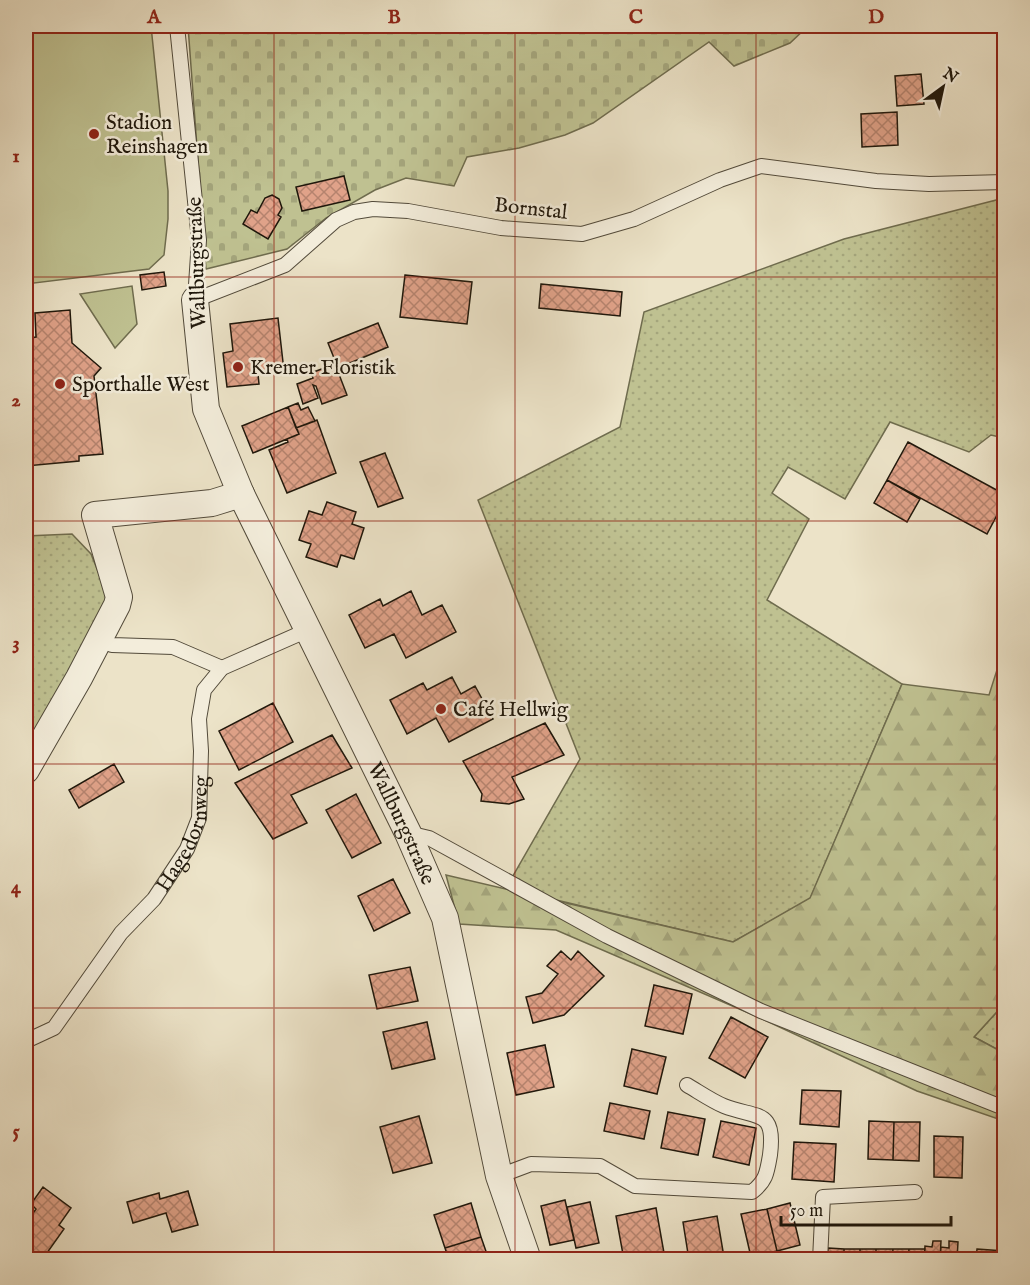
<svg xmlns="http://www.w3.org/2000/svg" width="1030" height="1285" viewBox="0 0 1030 1285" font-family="'IM FELL English',serif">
<defs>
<pattern id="grass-dots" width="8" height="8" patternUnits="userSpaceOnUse" patternTransform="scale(1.5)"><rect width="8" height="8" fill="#bfc191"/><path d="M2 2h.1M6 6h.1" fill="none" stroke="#a4a57c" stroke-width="1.8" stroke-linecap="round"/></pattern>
<pattern id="forest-firs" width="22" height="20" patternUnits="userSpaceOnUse" patternTransform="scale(1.5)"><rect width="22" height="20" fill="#bfc191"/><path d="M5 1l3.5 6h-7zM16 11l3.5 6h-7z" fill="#a4a57c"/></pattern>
<pattern id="cemetery-stones" width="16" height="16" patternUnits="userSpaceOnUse" patternTransform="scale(1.5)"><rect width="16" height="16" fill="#bfc191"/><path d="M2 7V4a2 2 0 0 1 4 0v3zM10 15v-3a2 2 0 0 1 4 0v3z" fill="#a4a57c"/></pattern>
<pattern id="building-cross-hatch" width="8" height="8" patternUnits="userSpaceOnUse" patternTransform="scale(1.5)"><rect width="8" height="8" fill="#e0a289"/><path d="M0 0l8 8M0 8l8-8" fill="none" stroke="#b5836e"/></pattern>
</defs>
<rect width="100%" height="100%" fill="#ece3c8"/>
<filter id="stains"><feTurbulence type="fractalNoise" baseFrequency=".00333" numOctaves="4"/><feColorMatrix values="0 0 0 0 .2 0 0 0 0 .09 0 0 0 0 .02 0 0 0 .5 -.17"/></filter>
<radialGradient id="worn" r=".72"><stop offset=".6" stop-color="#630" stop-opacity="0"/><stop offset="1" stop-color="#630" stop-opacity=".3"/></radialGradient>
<!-- grass -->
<path fill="url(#grass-dots)" stroke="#6f6c4e" stroke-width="1.5" d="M1004,198V438L991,435L969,452L890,422L845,499L788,467L772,493L809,519L767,600L902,684L810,899L733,942L506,888L580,759L478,500L620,427L644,312L844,239Z
M72,534L91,554L109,599L38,727L26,735V536Z
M1004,1004V1053L974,1037Z"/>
<!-- forest -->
<path fill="url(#forest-firs)" stroke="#6f6c4e" stroke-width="1.5" d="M1004,648V1004L974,1037L1004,1053V1121L917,1091L758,1017L556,930L459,924L446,875L733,942L810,898L902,684L989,695Z"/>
<!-- cemetery -->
<path fill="url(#cemetery-stones)" stroke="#6f6c4e" stroke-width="1.5" d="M188,26H808L790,43L734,66L709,42L593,123L565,135L519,148L467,157L454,186L406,178L375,190L326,218L287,249L206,269Z"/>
<!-- green -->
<path fill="#bfc191" stroke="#6f6c4e" stroke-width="1.5" d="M26,26H151L168,191V219L164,255L149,269L26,284Z
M132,286L137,324L115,348L80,294Z"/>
<!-- building -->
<path fill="url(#building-cross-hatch)" stroke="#1f170b" stroke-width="1.5" d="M921,74L924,104L897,106L895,76Z
M897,112L898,145L862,147L861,114Z
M344,176L350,200L302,211L296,187Z
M272,195L279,199L282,208L278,215L281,217L268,239L243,224L251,210L257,213L265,198Z
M164,272L166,286L142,290L140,275Z
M405,275L472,282L467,324L400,317Z
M541,284L622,292L620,316L539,308Z
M70,310L72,343L101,368L94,376L103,454L79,456V461L26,466V338L36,337L35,313Z
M278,318L284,371L258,374L259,384L227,387L223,353L233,351L230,324Z
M378,323L388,347L338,368L328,343Z
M335,364L347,395L322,404L316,386L313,385L318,398L303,404L297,384L313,378L311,373Z
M298,403L301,410L308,407L315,421L296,428L288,407Z
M288,407L299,434L253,453L242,426Z
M317,420L336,473L287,493L269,450L288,442L287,439L299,434L296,428Z
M908,442L1004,494V502L987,534L887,480Z
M385,453L403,498L378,507L360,462Z
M887,480L920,499L907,522L874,503Z
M327,502L356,512L352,524L364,528L354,559L341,555L337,567L306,557L311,544L299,540L309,511L322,515Z
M411,591L422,615L442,605L456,632L406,658L394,634L365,648L349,615L380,599L383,606Z
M452,677L461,694L475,686L493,719L449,742L436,718L407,734L390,700L423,683L427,690Z
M273,703L293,742L239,770L219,731Z
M545,723L564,755L512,777L524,799L509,804L481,801L482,794L463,761Z
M332,735L352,768L291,795L307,823L273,839L235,783Z
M114,764L124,782L79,808L69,790Z
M356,794L381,843L352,858L326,810Z
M393,879L410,913L374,931L358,896Z
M561,951L571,960L578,951L604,976L564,1015L533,1023L526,997L542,993L558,974L547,966Z
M410,967L418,1001L377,1009L369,975Z
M654,985L692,994L683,1034L645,1026Z
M731,1017L768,1037L745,1078L709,1058Z
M427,1022L435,1059L392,1069L383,1032Z
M545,1045L554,1087L516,1095L507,1053Z
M632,1049L666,1057L657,1094L624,1086Z
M802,1090L841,1091L839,1127L800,1124Z
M610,1103L650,1111L644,1139L604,1131Z
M668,1112L705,1119L698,1155L661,1148Z
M419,1116L432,1163L393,1173L380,1127Z
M721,1121L756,1128L749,1165L713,1157Z
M869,1121L894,1122L893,1160L868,1159Z
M894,1122H920L919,1161L893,1160Z
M934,1136L963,1137L962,1178L934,1177Z
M794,1142L836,1144L834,1182L792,1179Z
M43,1187L71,1208L59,1225L64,1229L42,1260H35L26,1253V1223L36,1209L31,1204Z
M188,1191L198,1225L172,1232L166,1213L133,1223L127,1202L159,1193L160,1199Z
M565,1200L574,1240L550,1245L541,1206Z
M590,1202L599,1243L576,1248L567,1207Z
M471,1203L481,1237L445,1248L434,1215Z
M790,1203L800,1245L777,1251L767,1209Z
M656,1208L664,1253L624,1260L616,1216Z
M767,1209L777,1251L751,1257L741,1214Z
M717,1216L724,1257L689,1260L683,1222Z
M481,1237L489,1260H449L445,1248Z
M933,1241H941L940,1260H924L925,1246L932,1247Z
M949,1241L958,1242L957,1260H940L941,1247L949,1248Z
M828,1248L844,1249V1260H827Z
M844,1249H860V1260H844Z
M860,1249H876V1260H860Z
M876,1249H893L892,1260H876Z
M893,1249H909L908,1260H892Z
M909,1249H925L924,1260H908Z
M977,1249L1004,1251V1260H976Z"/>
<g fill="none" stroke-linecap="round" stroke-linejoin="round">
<defs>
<g id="service">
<path d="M177,26L199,240L195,300L285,265L336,220L354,212L373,209L408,211L501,228L582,234L634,219L720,180L761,166L876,181L929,184L1004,182"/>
<path d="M99,640L112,645L173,647L222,668"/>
<path d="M408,833L429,838L607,936L761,1011L1004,1108"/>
<path id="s1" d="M26,1041L54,1028L121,933L154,899L187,849L199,818L201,751L199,719L204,690L222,668L308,630"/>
<path d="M499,1176L531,1164L600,1166L635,1186L752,1192C766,1181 767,1173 770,1155C776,1108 757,1119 724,1106C712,1101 699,1092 687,1085"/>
<path d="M820,1260L823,1197L915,1192"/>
</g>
<g id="minor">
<path id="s2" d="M195,300L206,409L241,494L408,833L445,918L499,1176L528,1260"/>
<path d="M26,770L79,678L117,605L119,597L95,515L212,503L241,494"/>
</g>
</defs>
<!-- service casing -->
<use href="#service" stroke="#524a3a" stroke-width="16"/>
<!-- minor casing -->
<use href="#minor" stroke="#524a3a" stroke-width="28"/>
<!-- service -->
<use href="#service" stroke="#f3eddb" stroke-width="14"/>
<!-- minor -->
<use href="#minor" stroke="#f3eddb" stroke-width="26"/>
</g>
<!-- grid -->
<path fill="none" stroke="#8f2418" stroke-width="1.5" stroke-opacity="0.55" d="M274,26V1260M515,26V1260M756,26V1260M26,277H1004M26,521H1004M26,764H1004M26,1008H1004"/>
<!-- markers -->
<g fill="#8f2418" stroke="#f3eddb" stroke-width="2">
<circle cx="94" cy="134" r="6"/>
<circle cx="238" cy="367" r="6"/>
<circle cx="60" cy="384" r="6"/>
<circle cx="441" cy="709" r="6"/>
</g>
<g text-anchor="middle" stroke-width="5" stroke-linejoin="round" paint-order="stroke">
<!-- poi labels -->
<g font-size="21" fill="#1f170b" stroke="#f3eddb" text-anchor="start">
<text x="106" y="129">Stadion<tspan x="106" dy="24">Reinshagen</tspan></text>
<text x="250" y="374">Kremer Floristik</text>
<text x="72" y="391">Sporthalle West</text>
<text x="453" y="716">Café Hellwig</text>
</g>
<!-- street labels -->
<g font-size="21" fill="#1f170b" stroke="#f3eddb">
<text transform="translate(531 208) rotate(6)" y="7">Bornstal</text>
<text transform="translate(196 263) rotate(-92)" y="7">Wallburgstraße</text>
<text dy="7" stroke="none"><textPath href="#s2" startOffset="568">Wallburgstraße</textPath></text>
<text dy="7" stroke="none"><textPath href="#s1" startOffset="268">Hagedornweg</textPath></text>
</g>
</g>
<!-- margin -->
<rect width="1030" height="1285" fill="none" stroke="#ece3c8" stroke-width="66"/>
<!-- north arrow -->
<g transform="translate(943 87) rotate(33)" stroke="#f3eddb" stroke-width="4.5" paint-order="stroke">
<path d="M0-4.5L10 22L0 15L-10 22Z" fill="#1f170b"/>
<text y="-9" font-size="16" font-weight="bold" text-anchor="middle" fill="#1f170b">N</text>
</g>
<!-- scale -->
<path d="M781 1216v9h170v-9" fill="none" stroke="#1f170b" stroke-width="3"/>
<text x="790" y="1216" font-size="18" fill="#1f170b" stroke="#f3eddb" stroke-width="4.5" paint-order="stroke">50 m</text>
<rect x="33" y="33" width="964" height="1219" fill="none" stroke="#8f2418" stroke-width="2"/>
<g font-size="20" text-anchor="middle" font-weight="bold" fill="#8f2418">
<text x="154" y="23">A</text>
<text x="394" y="23">B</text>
<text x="636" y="23">C</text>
<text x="876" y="23">D</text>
<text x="16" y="162">1</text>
<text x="16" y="406">2</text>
<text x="16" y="649">3</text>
<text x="16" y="893">4</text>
<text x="16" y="1137">5</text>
</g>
<rect width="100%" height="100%" filter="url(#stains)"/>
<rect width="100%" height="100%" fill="url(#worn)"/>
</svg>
